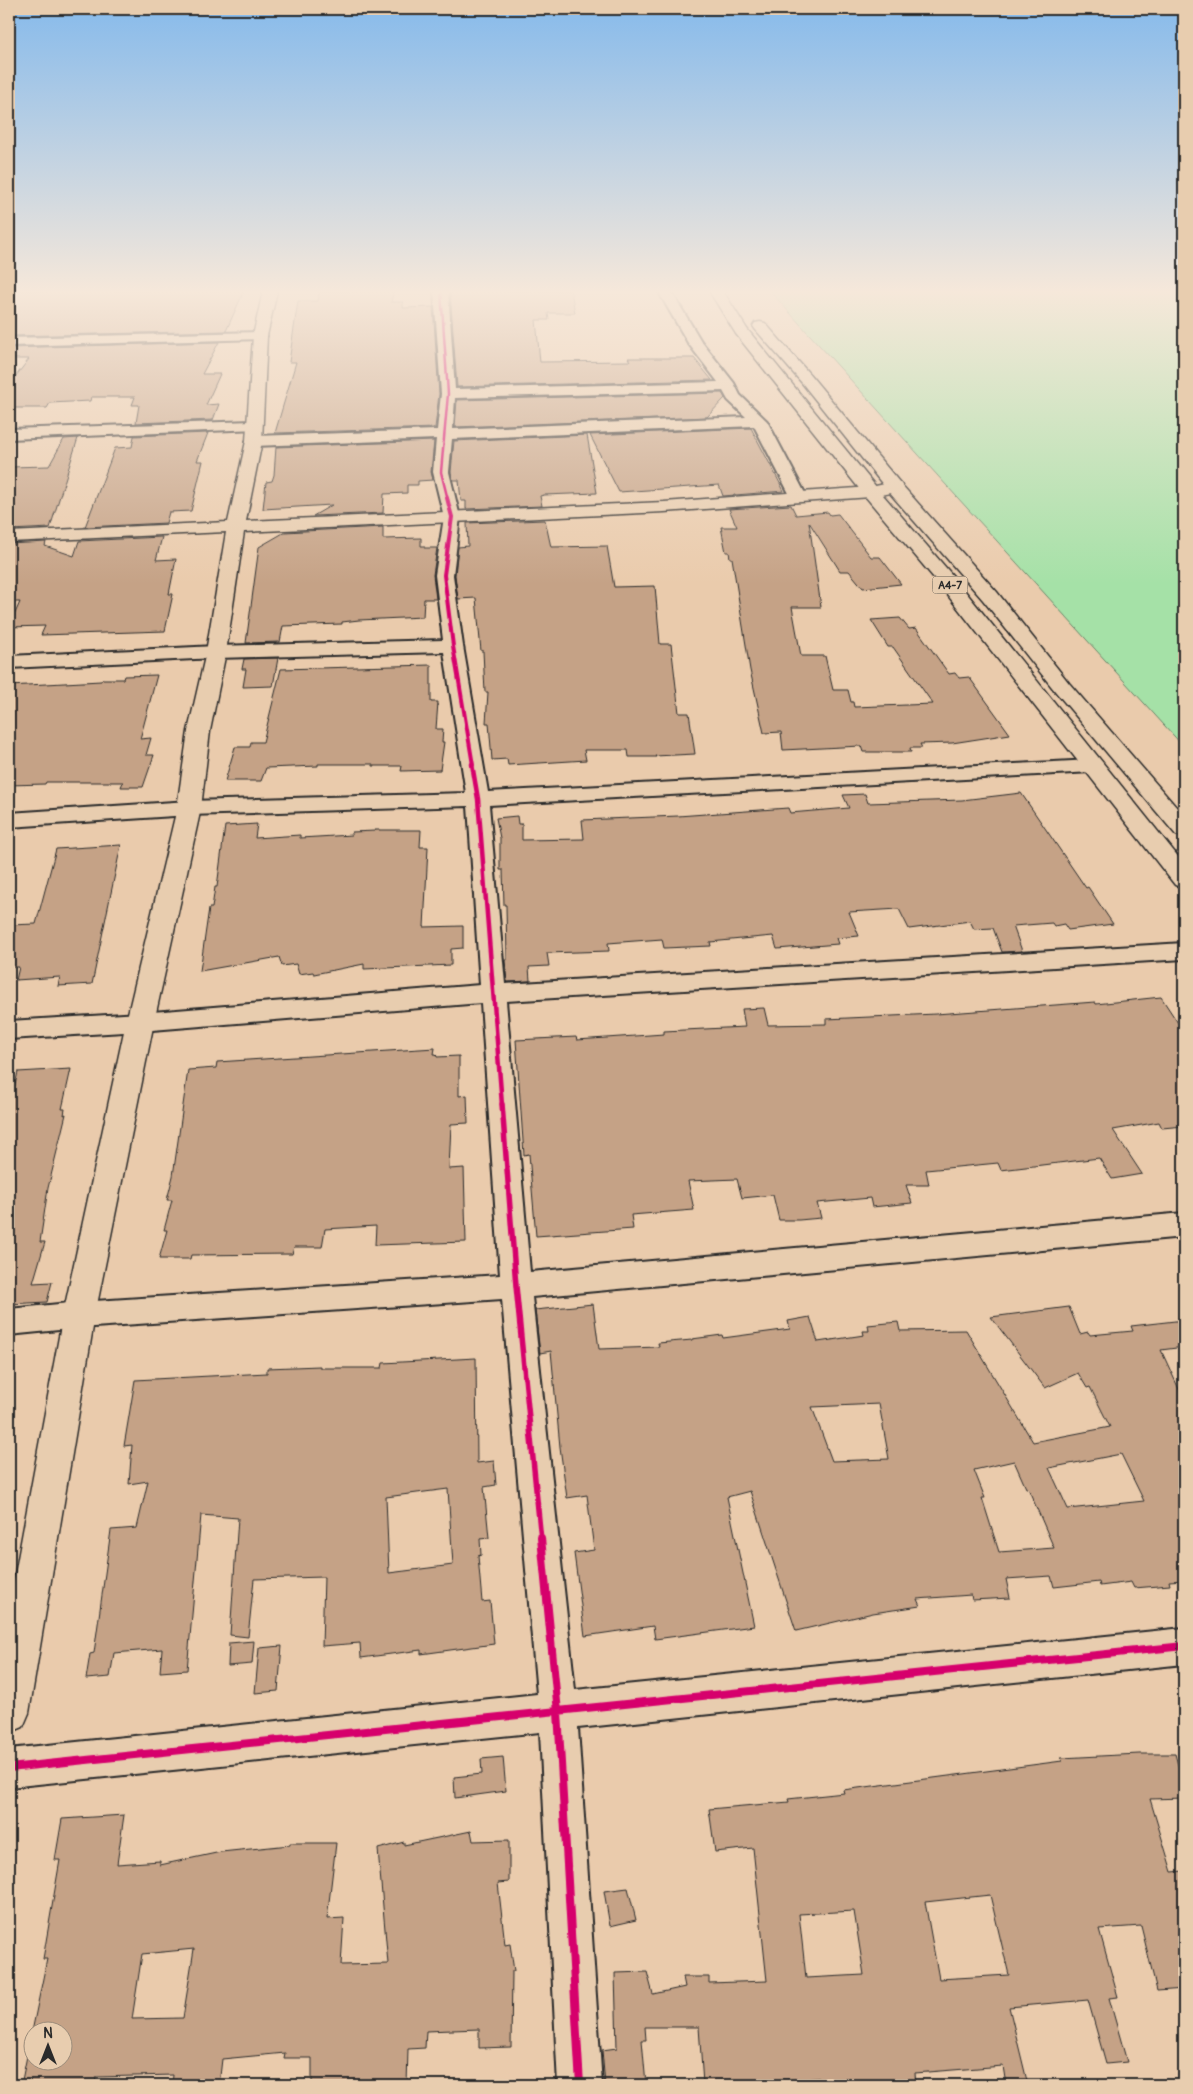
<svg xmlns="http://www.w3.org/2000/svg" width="1193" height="2094" viewBox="0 0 1193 2094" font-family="Pangolin,sans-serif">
<rect width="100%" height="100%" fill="#eacbac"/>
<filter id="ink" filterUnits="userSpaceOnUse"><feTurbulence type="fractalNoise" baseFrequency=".02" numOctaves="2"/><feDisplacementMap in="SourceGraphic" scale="10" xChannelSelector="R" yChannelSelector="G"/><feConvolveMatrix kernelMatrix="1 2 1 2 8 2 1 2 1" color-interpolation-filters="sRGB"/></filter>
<g filter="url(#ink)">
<!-- green -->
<path fill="#a5e1a7" stroke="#688669" d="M770,291H1184V747Z"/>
<!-- building -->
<path fill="#c5a286" stroke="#2b2b2b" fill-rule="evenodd" d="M9,291H244L226,331L9,336Z
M394,291L391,302H403V308L433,307L439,394L435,428L275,433L296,362H289L298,301H318L319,292Z
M450,291H571L575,313H548L549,320H536L540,362L630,361L628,358H694L712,380L457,387Z
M219,342L202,374H220L206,405L219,404L213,420L136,423L139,405H132L135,397H91L90,401L50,403L47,408H9V385L29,359H9V348Z
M722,393L725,398L707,417L455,427L457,400Z
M751,428L784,491L723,496L719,485L619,492L590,435Z
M208,433L197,461H203L191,511L169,512L166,523L85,527L115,448L132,447L134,436Z
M587,435L597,493L544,495L540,496L542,506L466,509V501H461L459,480H453L451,472L454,441Z
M78,438L50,528L9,530V467L49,466L64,439Z
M434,441L431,472L433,480L418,481V485H407V493L384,494L383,513L313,516L332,505L263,509L266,482L272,481L274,475L276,447Z
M791,505L796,515L828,512L830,515L838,514L871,557H880L901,584L863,588L849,571H840L809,522L821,607H792L801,656H825L833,690H848L851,702H853L854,707L933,704L893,647H888L871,620L900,618L909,629L916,628L949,674L955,673L959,678L969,677L1010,734L952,743L920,744L922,748H910L911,752H863L861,746L783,750L781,732L764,733L750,670L732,558H730L729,552H726L721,527H737L729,509Z
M545,520L551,547L607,546L614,587L655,586L660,644H671L679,713H689L695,754L655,756L656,757H629L628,750H584L586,760L508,765L507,759L492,760L489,723H486L488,692H485L483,651H481L476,598L458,599L455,575L458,547L468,546L467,523Z
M383,527V539L421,538V546H424V548H437L433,575L436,599H424L423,617L359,620L342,622V624L283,626L280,642L246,643L259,547L285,532Z
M162,537L156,560L176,559L169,594H173L165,631L41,635L45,626L9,627L20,602H9V544L46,542L45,546L74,556L79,541Z
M278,658L273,686L243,687L246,669H242L244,659Z
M431,665V702H438L436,729H443L442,742H444L440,770L401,771L402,766H373V764H318V766L266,768L261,781H225L235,747H250L251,742H263L281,669Z
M157,675L140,739L151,738L146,755H154L143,787H121L123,782H46L45,784L9,785V686L101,681L102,679H123L124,676Z
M1021,793L1086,888L1088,887L1113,924L1068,930L1064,924L1054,926L1052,923L1013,926L1022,951L1002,952L993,928L974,929L970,921L909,929L899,909L849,912L859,936L836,938L838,944L777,949L773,936L710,942L711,946L664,948L662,939L608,943L609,951L547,953L549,966L529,967L530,981L507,982L505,960H507L506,905H504L503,870H500V838L496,818L517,816L518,824H522V840L584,839L582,820L678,816L788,808L790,813L849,808L843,795L865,794L868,803L962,800Z
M257,824L255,838L300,835V838L352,835V832L375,831V830H421L420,847H428L424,927L463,926V948L451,949V965L364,969V964L314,974L313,972L299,974L296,964L282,966L279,957L200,971L209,908H212L215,887H217L225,826Z
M121,845L92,984L58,986L60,977L16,980L19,967H9V925L36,924L56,849Z
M1161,997L1178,1023L1184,1022V1126L1162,1128L1159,1122L1113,1130L1142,1174L1112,1179L1099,1158L1001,1170L998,1163L926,1170L929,1185H906L912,1203L872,1207L870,1198L817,1203L821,1218L799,1220H779L773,1195L742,1198L737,1179L688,1181L694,1210L631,1215L633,1229L536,1236L529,1154L524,1155L516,1040L576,1037L577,1040L664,1034V1031L745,1027L742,1009L764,1008L768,1025L826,1024V1019L936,1014L1095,1002L1096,1004Z
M435,1048L434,1054H436L437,1057L459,1056V1096L467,1095L468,1123L451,1124L449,1169L464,1168L466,1242L375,1245L376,1226L325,1229L322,1247H294L292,1254L191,1255L190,1259H159L167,1230H164L172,1200H167L173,1176L188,1070L216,1068L217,1062Z
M71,1069L62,1109H65L64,1115L66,1114L48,1188L40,1242H45L33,1283L52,1282L47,1302L9,1304V1110L18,1072Z
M593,1304L599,1349L659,1347L658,1343L692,1340V1339L722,1335L723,1338L790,1329L788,1321L810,1317L818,1342L864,1335L863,1331H869L868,1325L898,1322L900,1331L966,1330L1033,1442L1110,1427L1090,1387L1087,1388L1078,1373L1045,1388L991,1317L1069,1307L1080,1334L1088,1332L1090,1335L1133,1331L1131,1326L1184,1320V1347L1161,1350L1184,1400V1580L1169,1581L1170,1585L1134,1588L1131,1582L1100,1586L1099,1582L1054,1587L1051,1576L1006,1579L1010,1598L972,1600L971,1595L917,1599L920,1606L873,1613L796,1631L750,1491L727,1497L754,1626L655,1639L653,1626L585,1636L574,1553L594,1550L587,1495L567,1498L560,1447L551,1351L540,1353L535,1310ZM879,1404L889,1459L832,1461L812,1407ZM1121,1454L1144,1501L1068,1509L1049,1468ZM1014,1461L1026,1488H1028L1054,1548L999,1552L982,1498H985L974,1470Z
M476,1358L477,1463L494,1461L496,1485L484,1487L489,1538L480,1539L481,1555L478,1556L482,1602L490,1601L494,1644L421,1654V1650L361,1658L360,1643L322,1646L324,1577L254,1579L248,1637L230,1635L238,1518L201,1515L187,1670L160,1672L162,1649L114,1653L110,1677L86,1679L90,1654L94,1653L111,1530L137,1528L148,1481L129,1484L132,1445L124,1446L135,1380L267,1373V1368L320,1366V1368H382L383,1363ZM448,1489L453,1565L389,1573L386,1497Z
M254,1641L252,1664L228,1666L229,1643Z
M282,1646L278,1691L255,1693L259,1648Z
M1139,1754H1175L1184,1787V1798L1150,1799L1172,1872L1184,1871V1989L1157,1991L1141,1926L1099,1929L1118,1997L1109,1998L1127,2062L1106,2064L1088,2000L1009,2007L1028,2085H1006L1003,2066L915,2073L916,2085H885V2082L820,2085L819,2078L703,2084L699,2027H645L646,2040H642L646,2085H605L602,2050L617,2048L615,1973L647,1972L653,1994L685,1987L683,1977H709V1983L767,1981L753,1848L715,1852L709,1809L789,1802L788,1799L844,1793L843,1790L1062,1761L1061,1758ZM990,1895L1009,1975L939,1979L925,1902ZM854,1911L864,1975L806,1978L799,1914Z
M503,1757L506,1791L455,1798L454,1777L482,1774L481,1759Z
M124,1815L117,1864L160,1861V1865L221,1852L290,1845V1843H336L327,1919L344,1918L341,1965L388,1964L378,1849L404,1842V1845L471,1831L473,1841L509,1840V1882L498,1883L505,1945L510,1944L514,1971H512L511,2047L479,2048V2029L426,2031L425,2048L408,2049L407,2085H312V2058H284L285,2053L222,2059L219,2085H172L173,2075L96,2077L95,2085H21L47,1959H43L60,1860H55L62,1819ZM194,1949L183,2018L132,2019L142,1954ZM32,2032H62V2062H32Z
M628,1888L636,1920L610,1926L604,1891Z"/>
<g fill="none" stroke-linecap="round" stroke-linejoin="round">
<defs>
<path id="minor" d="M434,291H448L455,389L718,382L688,343L658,291H671L701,341L734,383L740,395L767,421L807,497L805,501H793L754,426L452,439L449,472L460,517L453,575L463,646L488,792L1092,760L1100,761L1103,766L1100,771L1092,772L489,805L505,984L1184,943V959L506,1001L530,1272L1184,1213V1237L532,1297L575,1690L1184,1628V1664L578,1728L602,2085H558L540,1732L9,1787V1749L537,1694L502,1299L79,1328L9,1335V1309L79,1302L500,1275L481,1003L140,1031L9,1039V1021L140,1013L480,985L468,806L189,815L9,827V813L189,801L466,793L444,652L216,658L9,668V656L216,646L443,640L435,575L444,517L433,472L436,439L254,446L248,444L246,441L248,438L254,436L437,430L441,394ZM723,391L728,400L746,417L453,429L455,398Z
M260,332L267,336L265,339L9,346V338Z
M253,421L258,423L261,426L258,429L9,439V429Z"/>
<path id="major" d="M263,291H277L267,336L262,441L246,521L664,502L871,487L894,482L900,483L903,487L900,491L871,497L664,512L244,532L226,652L210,731L201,808L154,1022L95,1315L29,1713L23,1727L9,1733V1607L63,1315L126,1022L177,808L188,731L206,652L226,532L9,542V532L228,522L246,441L253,336Z"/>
<path id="highway" d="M709,291H723L747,329L877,488L953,576L1184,864V888L1175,885L939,584L865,496L736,334Z
M760,322L765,323L812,377L900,483L997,592L1069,683L1184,816V837L1176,835L1055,691L983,600L888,491L802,383L755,329L753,326L755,323Z"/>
</defs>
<!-- minor casing -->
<use href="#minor" stroke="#2b2b2b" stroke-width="4"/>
<!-- major casing -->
<use href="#major" stroke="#2b2b2b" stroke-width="3"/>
<!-- highway casing -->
<use href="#highway" stroke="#2b2b2b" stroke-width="3"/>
<!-- minor -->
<use href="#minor" fill="#e8cdaf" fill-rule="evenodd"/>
<!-- major -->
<use href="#major" fill="#e8cdaf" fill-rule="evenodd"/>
<!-- highway -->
<use href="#highway" fill="#e8cdaf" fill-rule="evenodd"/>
<defs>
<path id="cycleway-far4" d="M441,291L448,394L441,472L448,500"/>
<path id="cycleway-far3" d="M447,498L452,517L444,575L453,646L473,765"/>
<path id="cycleway-far2" d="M472,764L478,799L502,1105"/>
<path id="cycleway-far1" d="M502,1104L516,1286L541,1540"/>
<path id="cycleway" d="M541,1538L558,1712L580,2085
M9,1768L1184,1646"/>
</defs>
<!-- cycleway-far4 casing -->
<use href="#cycleway-far4" stroke="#e8cdaf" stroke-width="4.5"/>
<!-- cycleway-far3 casing -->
<use href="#cycleway-far3" stroke="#e8cdaf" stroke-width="6"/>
<!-- cycleway-far2 casing -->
<use href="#cycleway-far2" stroke="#e8cdaf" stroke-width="8"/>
<!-- cycleway-far1 casing -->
<use href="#cycleway-far1" stroke="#e8cdaf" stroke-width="9"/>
<!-- cycleway casing -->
<use href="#cycleway" stroke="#e8cdaf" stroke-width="11"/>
<!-- cycleway-far4 -->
<use href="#cycleway-far4" stroke="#d6006c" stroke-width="2.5"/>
<!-- cycleway-far3 -->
<use href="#cycleway-far3" stroke="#d6006c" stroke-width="4"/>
<!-- cycleway-far2 -->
<use href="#cycleway-far2" stroke="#d6006c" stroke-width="4.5"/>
<!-- cycleway-far1 -->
<use href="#cycleway-far1" stroke="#d6006c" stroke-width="5.5"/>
<!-- cycleway -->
<use href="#cycleway" stroke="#d6006c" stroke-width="8"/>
</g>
</g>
<!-- sky -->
<linearGradient id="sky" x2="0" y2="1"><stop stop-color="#86baeb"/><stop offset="0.5" stop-color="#f6e8da"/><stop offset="1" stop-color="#f6e8da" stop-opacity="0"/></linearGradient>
<rect width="1193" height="584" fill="url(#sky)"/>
<g text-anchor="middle" stroke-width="5" stroke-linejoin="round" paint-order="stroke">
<!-- shield labels -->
<rect fill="#e8cdaf" stroke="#645c53" stroke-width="1" x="932.5" y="576.5" width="35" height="17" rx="4"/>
<g font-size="11" font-weight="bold" fill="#2b2b2b">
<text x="950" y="589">A4-7</text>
</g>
</g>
<!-- margin -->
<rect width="1193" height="2094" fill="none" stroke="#e8cdaf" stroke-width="30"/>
<rect x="15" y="15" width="1163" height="2064" fill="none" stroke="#2b2b2b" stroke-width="2" filter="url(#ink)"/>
<!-- north arrow -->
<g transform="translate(48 2046)"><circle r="24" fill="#e8cdaf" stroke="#9c8c7a"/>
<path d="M0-4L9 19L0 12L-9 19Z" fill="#2b2b2b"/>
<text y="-8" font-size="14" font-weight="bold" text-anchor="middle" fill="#2b2b2b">N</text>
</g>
</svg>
